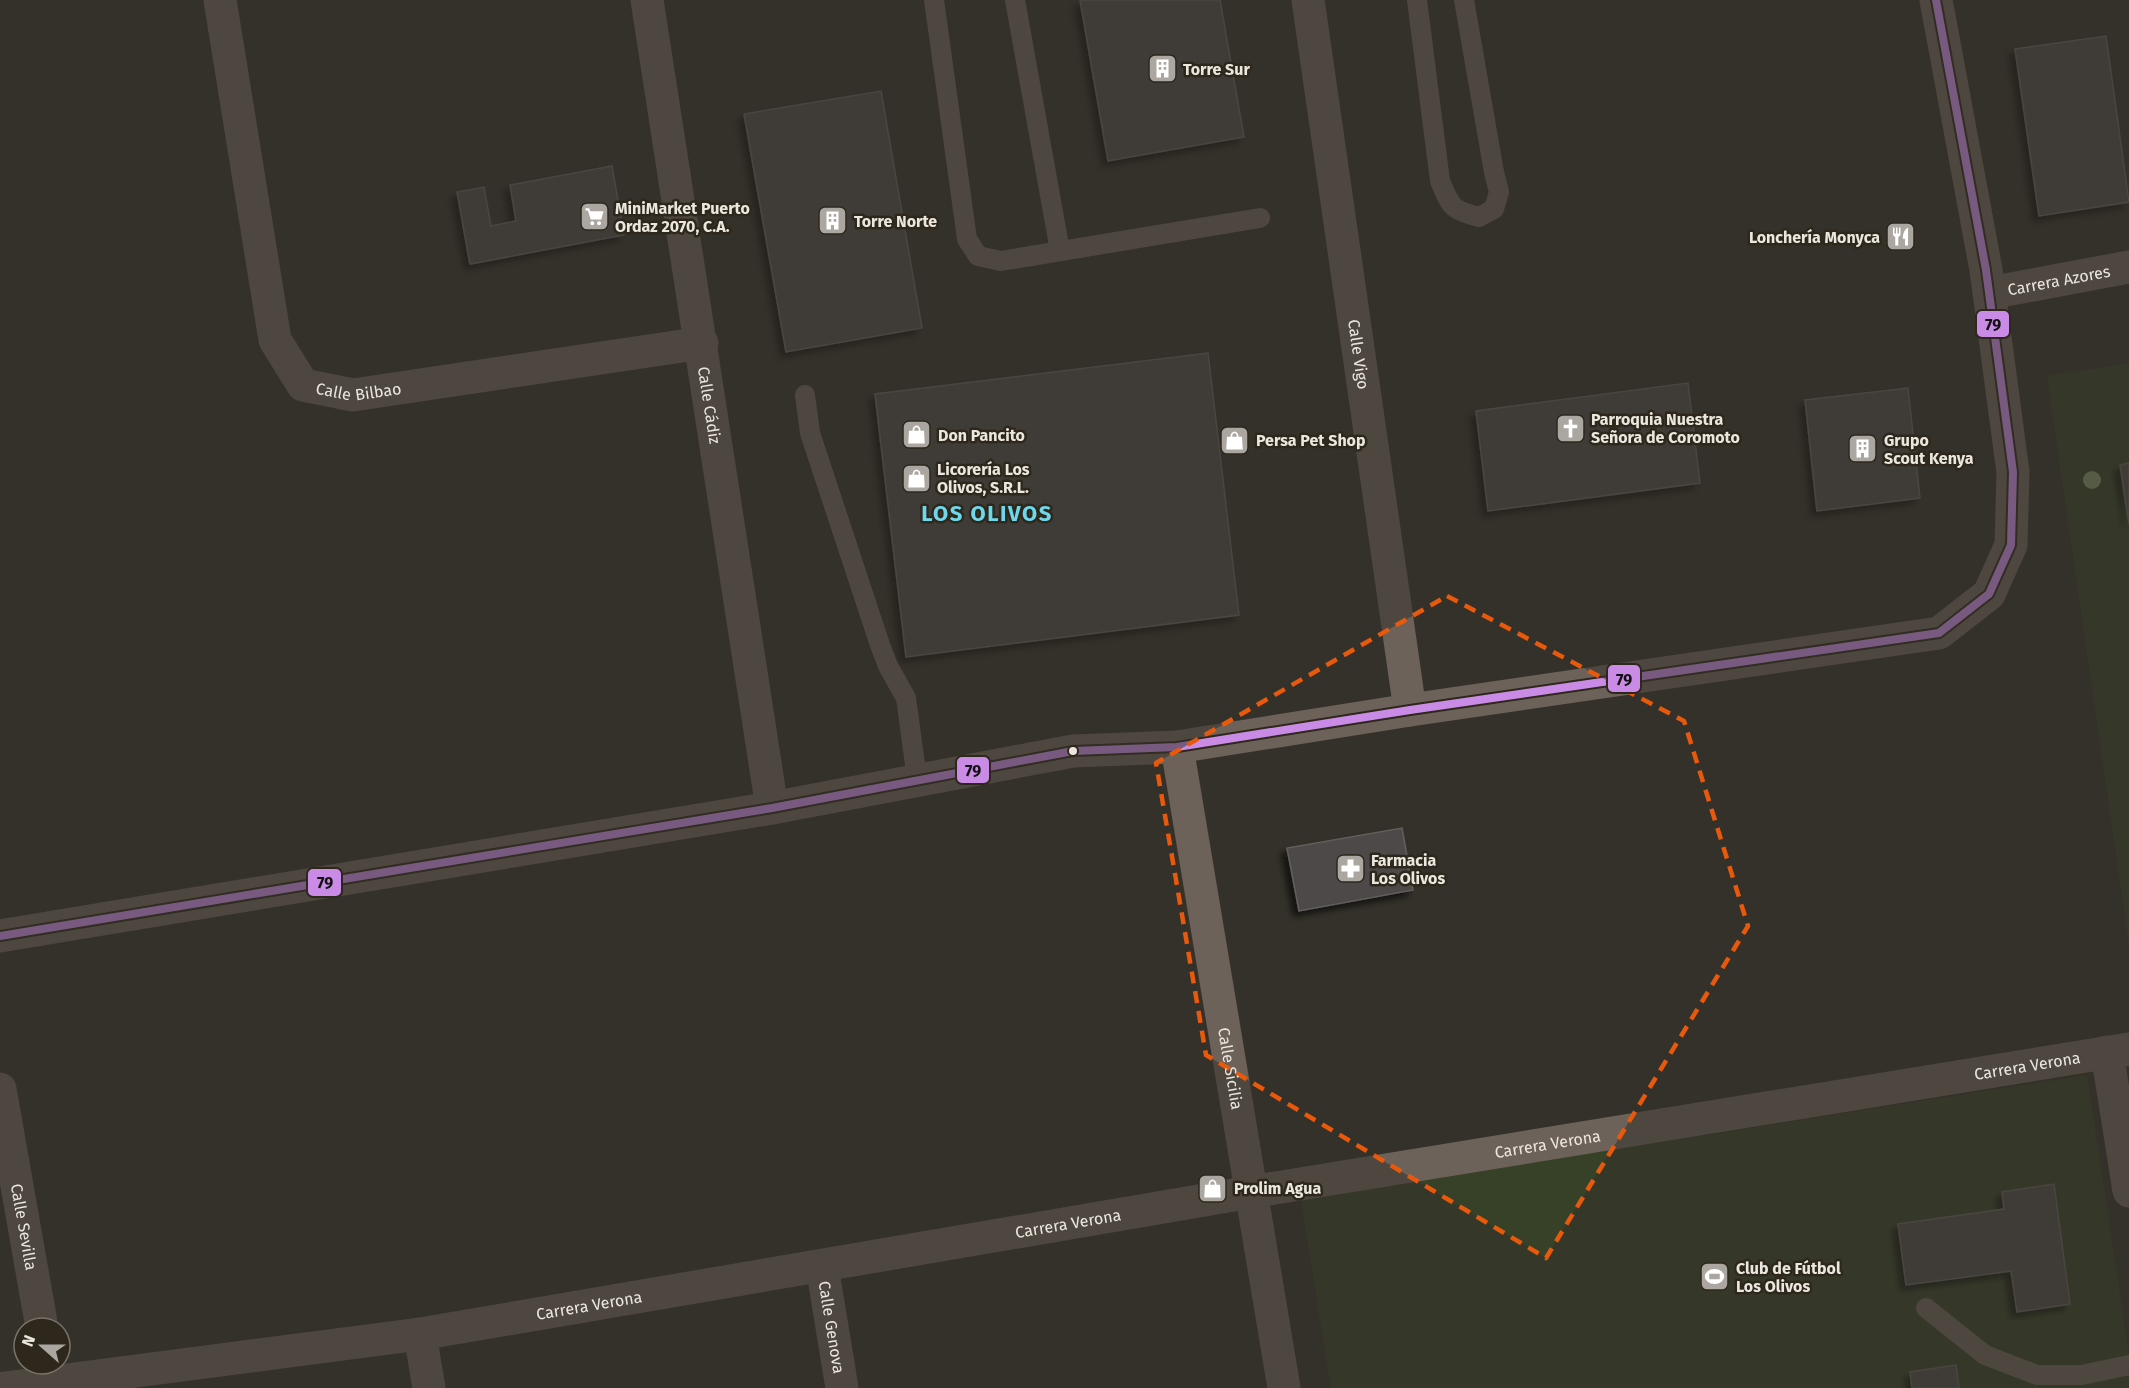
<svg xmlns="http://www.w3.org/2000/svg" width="2129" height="1388" viewBox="0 0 2129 1388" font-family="'Fira Sans',sans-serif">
<defs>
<filter id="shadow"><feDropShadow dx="-5.5" dy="5.5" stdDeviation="3" flood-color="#0009"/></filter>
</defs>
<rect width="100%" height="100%" fill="#34312a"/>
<!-- green -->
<path fill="#374128" d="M2129,363V943L2047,376Z
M2087,1075L2129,1355V1388H1331L1301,1199Z"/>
<!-- building -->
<path fill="#4d4948" stroke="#625e5d" stroke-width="1.5" filter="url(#shadow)" d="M1080,0H1220L1244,137L1108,161Z
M2106,36L2129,202L2039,216L2015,49Z
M881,91L922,328L786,352L744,114Z
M612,166L624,235L470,264L457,192L484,187L491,226L516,221L510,185Z
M1208,353L1239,615L906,657L875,394Z
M1688,383L1700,483L1488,511L1476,411Z
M1908,388L1920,498L1817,511L1805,400Z
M2129,463V524L2120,465Z
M1402,828L1413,890L1299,911L1287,848Z
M2054,1184L2070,1304L2017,1312L2011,1271L1906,1285L1898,1224L2004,1209L2002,1192Z
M1956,1365L1959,1388H1912L1910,1372Z"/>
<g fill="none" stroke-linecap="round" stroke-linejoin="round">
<!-- service -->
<path stroke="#6d6259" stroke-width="20" d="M934,0L967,239L978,256L1001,261L1260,218
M1015,0L1060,251
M1417,0L1440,181C1451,206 1450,210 1479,217L1494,209L1499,192L1494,172L1464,0
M805,395L810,433L880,645L888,666L906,698L917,779
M1926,1308L1985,1355L2037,1375H2082L2129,1365"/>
<!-- minor -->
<g stroke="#6d6259" stroke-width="33">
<path id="s1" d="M220,0L275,340L303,385L353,395L702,343"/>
<path id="s2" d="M647,0L772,808"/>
<path id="s3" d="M1308,0L1410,710"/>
<path id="s4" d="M1990,293L2129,267"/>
<path id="s5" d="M1177,747L1284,1388"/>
<path d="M0,936L772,808L1073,751L1177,747L1410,710L1939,633L1989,594L2011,545L2013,472L1986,270L1936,0"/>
<path d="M2107,1052L2129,1191"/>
<path id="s6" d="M0,1089L42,1328"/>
<path id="s7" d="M822,1266L842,1388"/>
<path d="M420,1334L429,1388"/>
<path id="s8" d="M5,1388L420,1334L1251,1192L2129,1049"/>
</g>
<defs>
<path id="bus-1" d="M0,936L772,808L1073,751L1177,747L1410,710L1939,633L1989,594L2011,545L2013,472L1986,270L1936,0"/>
</defs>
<!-- bus-1 casing -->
<use href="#bus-1" stroke="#2e281c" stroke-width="12"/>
<!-- bus-1 -->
<use href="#bus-1" stroke="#ca8be6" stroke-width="8"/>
</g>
<!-- trees -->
<circle fill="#7f9163" cx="2092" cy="480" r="9"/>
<!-- marked area -->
<path d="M0 0H2129V1388H0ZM1447,596L1684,721L1748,926L1546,1258L1206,1055L1156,763Z" fill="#34312a" fill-opacity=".55" fill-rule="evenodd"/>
<path fill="none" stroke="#e8590c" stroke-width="4.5" stroke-dasharray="12 8" stroke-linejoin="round" d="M1447,596L1684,721L1748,926L1546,1258L1206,1055L1156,763Z"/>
<!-- icons -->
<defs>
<symbol id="building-square" viewBox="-11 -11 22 22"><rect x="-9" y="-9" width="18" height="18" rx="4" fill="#aba7a0" stroke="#2e281c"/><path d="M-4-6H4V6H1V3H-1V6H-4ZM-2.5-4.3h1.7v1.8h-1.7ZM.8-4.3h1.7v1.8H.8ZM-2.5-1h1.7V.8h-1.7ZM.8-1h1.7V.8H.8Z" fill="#fff"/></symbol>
<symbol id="supermarket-square" viewBox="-11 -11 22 22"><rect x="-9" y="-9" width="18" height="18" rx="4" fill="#aba7a0" stroke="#2e281c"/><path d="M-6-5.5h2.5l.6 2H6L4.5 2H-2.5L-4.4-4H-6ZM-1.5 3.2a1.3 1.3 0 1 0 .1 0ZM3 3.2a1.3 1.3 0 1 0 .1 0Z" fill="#fff"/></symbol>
<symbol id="restaurant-square" viewBox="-11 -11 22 22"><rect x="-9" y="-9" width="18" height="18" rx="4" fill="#aba7a0" stroke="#2e281c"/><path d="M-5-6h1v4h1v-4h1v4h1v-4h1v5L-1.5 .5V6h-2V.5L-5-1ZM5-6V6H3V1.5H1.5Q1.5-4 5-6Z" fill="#fff"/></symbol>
<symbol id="church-square" viewBox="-11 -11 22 22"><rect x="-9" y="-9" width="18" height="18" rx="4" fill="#aba7a0" stroke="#2e281c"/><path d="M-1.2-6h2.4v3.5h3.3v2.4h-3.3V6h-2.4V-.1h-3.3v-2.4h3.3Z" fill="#fff"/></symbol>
<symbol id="shop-square" viewBox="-11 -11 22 22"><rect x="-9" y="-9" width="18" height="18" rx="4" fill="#aba7a0" stroke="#2e281c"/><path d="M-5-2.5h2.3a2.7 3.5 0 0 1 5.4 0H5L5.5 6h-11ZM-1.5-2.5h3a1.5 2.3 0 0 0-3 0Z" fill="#fff"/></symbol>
<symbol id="pharmacy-square" viewBox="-11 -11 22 22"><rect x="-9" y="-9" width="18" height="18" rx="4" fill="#aba7a0" stroke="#2e281c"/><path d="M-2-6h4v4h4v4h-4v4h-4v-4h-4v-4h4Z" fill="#fff"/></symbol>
<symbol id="stadium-square" viewBox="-11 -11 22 22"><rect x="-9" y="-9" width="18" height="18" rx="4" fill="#aba7a0" stroke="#2e281c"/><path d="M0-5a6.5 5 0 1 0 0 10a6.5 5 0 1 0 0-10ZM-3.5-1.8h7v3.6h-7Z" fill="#fff"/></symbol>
</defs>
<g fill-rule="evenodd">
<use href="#building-square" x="1146" y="52" width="33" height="33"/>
<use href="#supermarket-square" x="578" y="200" width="33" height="33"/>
<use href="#building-square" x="816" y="204" width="33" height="33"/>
<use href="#restaurant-square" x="1884" y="220" width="33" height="33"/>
<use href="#church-square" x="1554" y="412" width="33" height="33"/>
<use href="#shop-square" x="900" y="418" width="33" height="33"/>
<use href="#shop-square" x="1218" y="424" width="33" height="33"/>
<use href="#building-square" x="1846" y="432" width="33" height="33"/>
<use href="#shop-square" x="900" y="462" width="33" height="33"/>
<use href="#pharmacy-square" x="1334" y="852" width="33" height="33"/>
<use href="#shop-square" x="1196" y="1172" width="33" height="33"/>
<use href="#stadium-square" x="1698" y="1260" width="33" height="33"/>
</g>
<!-- markers -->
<circle fill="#ebe7df" stroke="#2e281c" stroke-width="2" cx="1073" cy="751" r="5"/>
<g text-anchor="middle" stroke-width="5" stroke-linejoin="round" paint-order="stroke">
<!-- poi labels -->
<g font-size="16" font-weight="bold" fill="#ebe7df" stroke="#2e281c" text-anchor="start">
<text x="1183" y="75">Torre Sur</text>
<text x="615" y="214">MiniMarket Puerto<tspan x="615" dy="18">Ordaz 2070, C.A.</tspan></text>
<text x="854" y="227">Torre Norte</text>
<text x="1880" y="243" text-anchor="end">Lonchería Monyca</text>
<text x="1591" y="425">Parroquia Nuestra<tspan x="1591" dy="18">Señora de Coromoto</tspan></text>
<text x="938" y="441">Don Pancito</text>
<text x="1256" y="446">Persa Pet Shop</text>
<text x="1884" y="446">Grupo<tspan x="1884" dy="18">Scout Kenya</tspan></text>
<text x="937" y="475">Licorería Los<tspan x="937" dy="18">Olivos, S.R.L.</tspan></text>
<text x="1371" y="866">Farmacia<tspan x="1371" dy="18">Los Olivos</tspan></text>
<text x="1234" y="1194">Prolim Agua</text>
<text x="1736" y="1274">Club de Fútbol<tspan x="1736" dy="18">Los Olivos</tspan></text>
</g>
<!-- street labels -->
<g font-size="16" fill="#ebe7df" stroke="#2e281c">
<text dy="6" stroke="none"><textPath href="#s4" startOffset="70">Carrera Azores</textPath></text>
<text dy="6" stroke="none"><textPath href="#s3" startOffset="358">Calle Vigo</textPath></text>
<text dy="6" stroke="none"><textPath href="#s1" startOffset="454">Calle Bilbao</textPath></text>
<text dy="6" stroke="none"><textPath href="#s2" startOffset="410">Calle Cádiz</textPath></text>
<text dy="6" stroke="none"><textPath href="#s8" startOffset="2048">Carrera Verona</textPath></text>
<text dy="6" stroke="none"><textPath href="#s5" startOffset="326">Calle Sicilia</textPath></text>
<text dy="6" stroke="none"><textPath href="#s8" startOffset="1562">Carrera Verona</textPath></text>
<text dy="6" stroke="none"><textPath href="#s8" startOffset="1076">Carrera Verona</textPath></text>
<text dy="6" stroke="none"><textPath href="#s6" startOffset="140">Calle Sevilla</textPath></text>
<text dy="6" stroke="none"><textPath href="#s8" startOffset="590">Carrera Verona</textPath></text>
<text dy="6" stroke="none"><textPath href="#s7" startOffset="62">Calle Genova</textPath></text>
</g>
<!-- district labels -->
<g font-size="22" font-weight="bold" letter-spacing="1.5" fill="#6fd7eb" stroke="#2e281c">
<text x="987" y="521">LOS OLIVOS</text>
</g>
</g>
<g stroke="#2e281c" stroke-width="2">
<rect x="1976" y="310" width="34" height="28" rx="6" fill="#ca8be6"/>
<rect x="1607" y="664" width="34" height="29" rx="6" fill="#ca8be6"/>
<rect x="956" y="756" width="34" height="28" rx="6" fill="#ca8be6"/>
<rect x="307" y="868" width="35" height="29" rx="6" fill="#ca8be6"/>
</g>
<g font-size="16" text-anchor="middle" font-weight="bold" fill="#111">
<text x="1993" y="330">79</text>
<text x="1624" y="685">79</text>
<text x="973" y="776">79</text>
<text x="325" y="888">79</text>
</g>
<!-- north arrow -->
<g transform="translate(42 1346) rotate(291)"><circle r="28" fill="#2e281c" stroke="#7a746a" stroke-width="1.5"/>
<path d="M0-4.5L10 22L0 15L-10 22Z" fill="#aba7a0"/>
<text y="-9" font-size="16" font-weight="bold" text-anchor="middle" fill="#ebe7df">N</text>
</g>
</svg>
